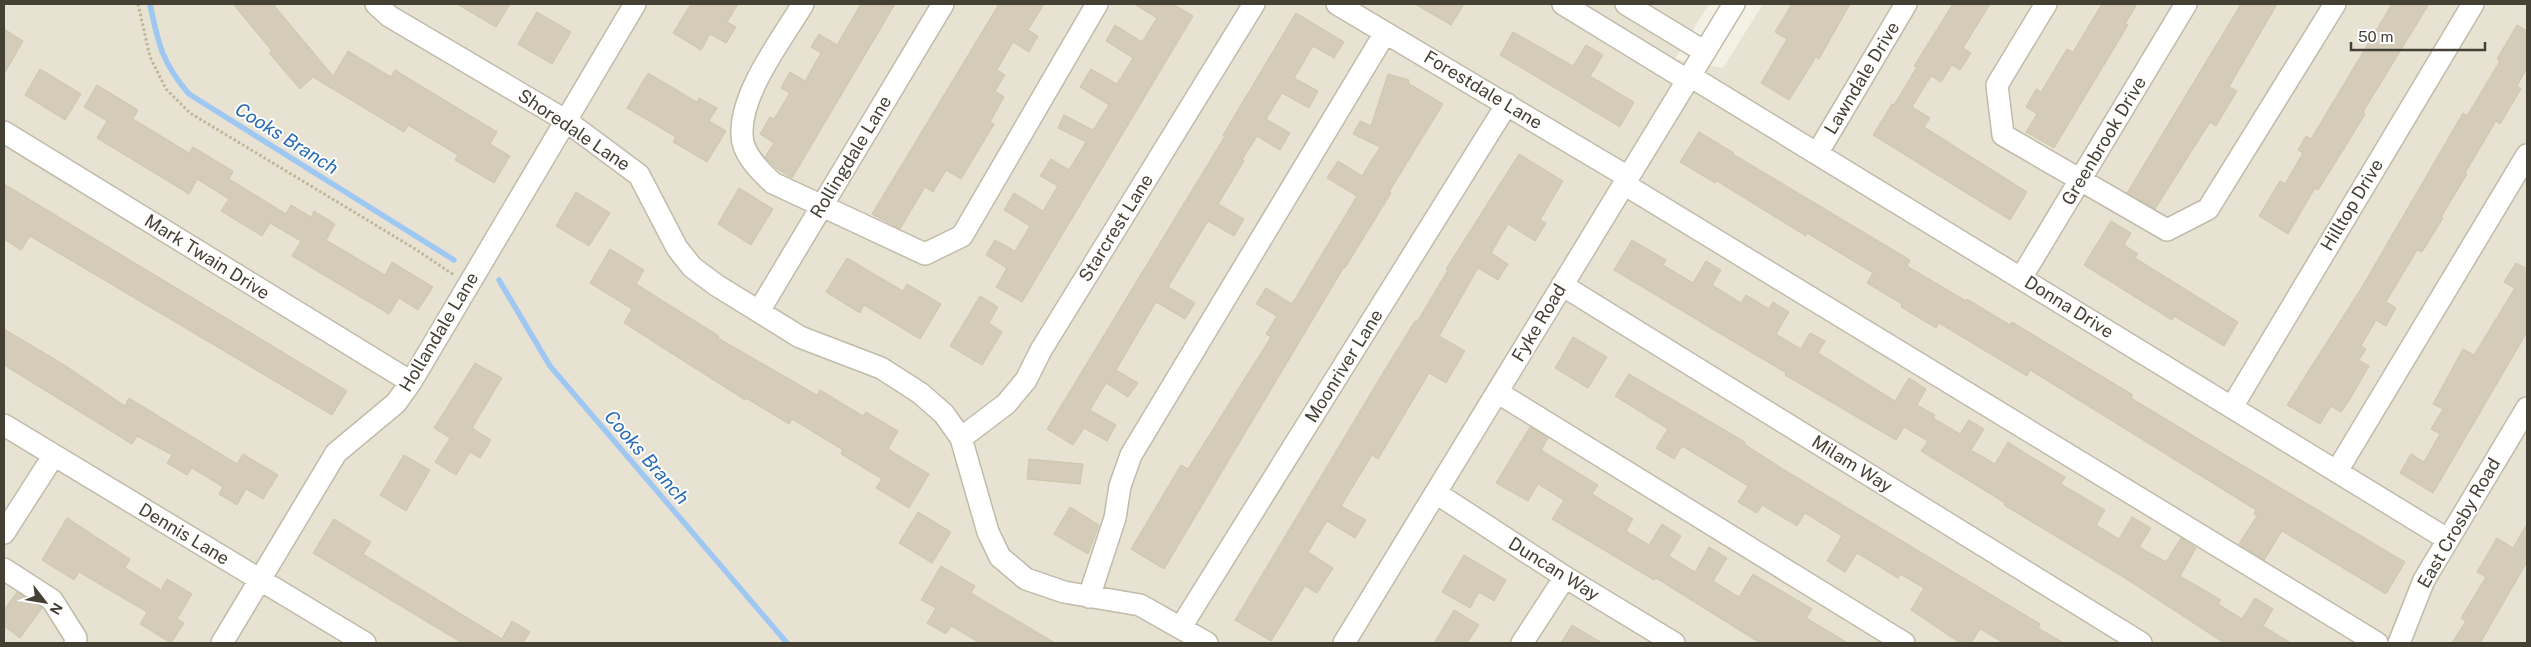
<svg xmlns="http://www.w3.org/2000/svg" width="2531" height="647" viewBox="0 0 2531 647" font-family="'Public Sans',sans-serif">
<rect width="100%" height="100%" fill="#f3f0e4"/>
<!-- residential -->
<path fill="#e7e2d2" d="M4,4H1709L1675,59L1723,68L1763,4H2527V643H4Z"/>
<g fill="none" stroke-linecap="round" stroke-linejoin="round">
<!-- stream -->
<path stroke="#9ec7f2" stroke-width="5.5" d="M150,4C158,43 162,63 189,94L454,260
M499,280L550,366L787,643"/>
</g>
<!-- building -->
<path fill="#d4ccb9" stroke="#cfc5ac" d="M233,4H273L333,76L348,51L391,77L395,70L497,132L490,144L510,156L494,183L455,160L458,155L408,125L404,132L313,77L300,89L269,53L272,51Z
M457,4H510L496,27Z
M691,4H738L727,22L736,27L726,43L710,34L701,50L673,33Z
M861,4H895L792,178L776,168L765,157L774,143L760,134L770,117L774,119L790,93L781,88L790,72L805,81L821,53L811,47L819,34L837,45Z
M999,4H1044L1028,30L1038,36L1029,52L1013,42L997,70L1005,75L995,91L1004,97L990,122L994,124L961,179L946,170L933,192L925,187L900,229L887,222L872,214Z
M1134,4H1173L1193,16L1022,302L996,287L1007,268L986,255L995,240L1015,251L1030,226L1004,210L1014,193L1043,211L1058,186L1040,176L1051,159L1069,170L1086,142L1058,128L1064,115L1093,130L1109,105L1080,87L1091,69L1117,84L1133,58L1106,41L1115,25L1142,42L1157,18Z
M1415,4H1464L1451,25Z
M1792,4H1850L1819,59L1816,57L1789,100L1761,83L1787,39L1775,32Z
M1953,4H1990L1963,48L1971,53L1960,70L1952,65L1941,82L1931,76L1912,107L1930,118L1924,127L2027,192L2010,220L1873,135L1892,104L1894,105L1917,67L1914,66Z
M2102,4H2137L2125,24L2128,25L2054,148L2026,132L2037,114L2026,107L2036,89L2041,92L2067,49L2073,52Z
M2241,4H2277L2229,87L2237,91L2216,126L2210,122L2155,209L2127,193Z
M2392,4H2429L2363,112L2365,114L2345,147L2318,190L2315,188L2288,234L2259,216L2280,181L2285,184L2303,153L2298,150L2306,136L2311,139Z
M537,12L571,32L552,64L518,44Z
M1296,13L1344,42L1334,58L1313,46L1294,78L1318,91L1309,108L1282,93L1266,119L1290,133L1280,150L1257,136L1242,160L1244,161L1218,204L1244,219L1234,236L1208,221L1168,287L1195,303L1185,319L1156,302L1116,370L1138,383L1128,397L1106,383L1090,410L1116,425L1107,441L1084,428L1073,445L1047,429L1225,136L1223,135Z
M2517,25L2527,31V68L2517,86L2521,89L2500,124L2496,121L2465,173L2467,174L2441,217L2443,218L2422,252L2417,250L2386,302L2396,308L2386,326L2376,320L2361,346L2366,349L2359,360L2369,366L2350,399L2341,412L2331,406L2320,424L2287,405L2362,287L2463,113L2467,116L2500,61L2497,59Z
M4,29L23,41L4,74Z
M1513,32L1573,66L1586,45L1603,55L1590,76L1634,102L1620,127L1500,55Z
M40,69L81,94L65,120L25,95Z
M648,73L697,102L699,98L717,108L709,121L726,131L707,162L673,142L676,137L627,108Z
M1388,74L1409,80L1408,83L1443,104L1389,192L1391,193L1345,268L1344,267L1164,569L1131,549L1181,465L1188,469L1271,337L1266,334L1277,316L1256,304L1266,288L1292,304L1357,196L1327,178L1338,161L1362,176L1380,147L1353,134L1360,121L1371,126Z
M97,85L138,110L133,119L189,153L193,147L233,171L229,179L286,214L291,205L311,217L314,211L335,224L326,240L385,275L392,262L433,287L418,310L399,298L389,314L292,256L301,241L270,223L262,236L221,211L229,199L197,179L189,194L97,138L107,121L84,107Z
M1699,132L1734,153L1733,154L1910,260L1907,266L1966,301L1967,299L2010,325L2012,322L2133,395L2131,398L2217,450L2405,562L2386,594L2282,531L2264,560L2239,544L2257,516L2254,514L2256,510L2030,370L2027,376L1939,323L1936,328L1901,307L1902,304L1867,283L1873,273L1807,233L1806,236L1717,181L1715,183L1680,162Z
M1519,154L1563,181L1540,220L1546,223L1535,241L1508,224L1491,253L1508,264L1498,280L1478,268L1439,336L1465,351L1446,383L1429,373L1378,459L1372,455L1341,506L1366,520L1355,538L1327,521L1308,552L1333,568L1317,593L1305,586L1271,641L1235,620L1389,363L1415,321L1417,322L1448,270L1446,269Z
M4,184L347,391L332,415L30,236L21,250L4,239Z
M739,188L773,209L751,245L718,224Z
M576,192L610,213L589,246L556,226Z
M2111,221L2131,233L2124,245L2138,254L2135,258L2238,322L2224,346L2174,316L2172,320L2084,265Z
M1632,240L1666,260L1663,265L1693,283L1706,261L1721,270L1712,285L1741,303L1746,295L1769,309L1773,302L1789,312L1776,334L1801,349L1810,333L1825,341L1818,353L1895,401L1909,378L1926,389L1917,405L1935,415L1933,418L1960,434L1969,420L1984,429L1971,450L1995,464L2008,442L2025,453L2065,477L2061,484L2105,510L2096,525L2119,539L2132,517L2151,528L2139,547L2166,562L2181,538L2196,548L2180,576L2221,600L2218,604L2242,619L2255,598L2273,609L2263,626L2291,643H2224L2128,580L2004,505L2005,503L1921,451L1928,441L1904,427L1896,440L1785,375L1786,373L1614,270Z
M610,249L644,270L636,284L719,336L718,338L817,395L820,390L863,416L866,412L898,431L888,449L929,474L909,508L876,488L882,479L841,454L843,450L792,419L789,424L746,398L745,400L624,323L632,309L590,283Z
M847,258L903,291L907,284L941,304L920,339L864,305L860,313L826,292Z
M2516,263L2527,269V332L2433,493L2400,473L2411,454L2424,462L2440,434L2431,429L2443,409L2433,404L2463,349L2474,355L2515,288L2504,282Z
M980,296L998,307L989,323L1002,332L982,365L950,346Z
M4,329L66,366L125,406L129,398L237,464L243,454L278,475L263,499L246,489L237,505L219,494L223,487L192,468L187,475L167,463L172,455L137,436L132,444L4,365Z
M1573,337L1607,357L1588,388L1555,368Z
M475,363L502,378L472,428L491,440L480,458L470,452L456,475L435,462L450,438L434,428Z
M1629,374L1745,442L1744,444L1783,469L2040,624L2038,628L2064,643H2004L1980,629L1971,643H1960L1911,610L1924,588L1900,574L1898,578L1857,553L1845,572L1827,561L1842,536L1805,513L1797,526L1762,505L1757,513L1738,502L1748,486L1682,446L1674,459L1656,448L1668,429L1615,396Z
M1530,427L1548,438L1541,450L1598,485L1592,494L1633,519L1626,531L1649,545L1662,524L1681,536L1669,556L1695,572L1709,547L1727,558L1713,581L1739,597L1753,574L1812,609L1806,618L1848,643H1760L1656,578L1654,580L1552,519L1564,500L1538,484L1528,501L1496,483Z
M404,455L430,470L406,511L380,495Z
M1029,459L1083,464L1080,484L1027,479Z
M1070,507L1099,525L1088,554L1054,534Z
M918,512L951,532L932,563L899,543Z
M67,518L130,559L125,568L161,590L167,579L192,594L177,619L184,623L171,643L140,624L147,612L79,572L74,580L42,560Z
M334,519L371,542L363,554L502,639L512,621L530,632L523,643H462L313,553Z
M2527,524V562L2480,643H2452L2466,621L2461,618L2486,577L2477,572L2497,538L2513,548Z
M1464,555L1506,580L1494,601L1479,592L1470,608L1442,592Z
M941,566L975,586L971,593L1055,643H980L951,626L946,634L927,623L936,608L921,600Z
M17,592L42,608L20,638L4,626V610Z
M1454,610L1479,625L1467,643H1434Z
M1572,625L1602,643H1561Z"/>
<g fill="none" stroke-linecap="round" stroke-linejoin="round">
<defs>
<path id="minor" d="M376,4L389,16L565,120L639,175L677,248L692,267L716,285L800,337L881,368L920,393L944,414L961,438L988,532L1000,557L1026,579L1064,592L1140,605L1207,643
M803,4C782,39 740,93 742,135C742,154 761,172 773,183L925,254L962,236L1097,4
M1337,4L1628,177
M1563,4L1687,80
M1626,4L1705,52
M2046,4L1997,85L2003,135L2167,230L2208,209L2335,4
M1690,76L2447,539
M4,132L411,382
M1818,152L1906,4
M1624,184L2377,643
M2021,278L2186,4
M1562,285L2141,643
M759,311L943,4
M1497,392L1904,643
M2232,407L2473,4
M4,425L365,643
M961,438L1006,404L1026,380L1041,350L1254,4
M2337,471L2527,155
M1436,493L1565,577L1674,643
M4,533L54,455
M4,569L52,600L76,638L75,643
M1089,597L1115,518L1120,486L1131,455L1385,33
M1181,627L1507,104
M222,643L336,453L396,403L411,382L635,4
M1344,643L1734,4
M1522,643L1565,577
M2399,643L2424,580L2527,408"/>
</defs>
<!-- minor casing -->
<use href="#minor" stroke="#c1bba9" stroke-width="24"/>
<!-- path -->
<path stroke="#c0b697" stroke-width="3" stroke-dasharray="2.5 2.5" stroke-linecap="butt" d="M138,4L150,57L166,89L190,113L412,247L454,275"/>
<!-- minor -->
<use href="#minor" stroke="#fff" stroke-width="21"/>
</g>
<g text-anchor="middle" stroke-width="4" stroke-linejoin="round" paint-order="stroke">
<!-- street labels -->
<g font-size="18" fill="#454034" stroke="#fff">
<text transform="translate(1862 78) rotate(-59)" y="6">Lawndale Drive</text>
<text transform="translate(1483 90) rotate(31)" y="6">Forestdale Lane</text>
<text transform="translate(574 130) rotate(34)" y="6">Shoredale Lane</text>
<text transform="translate(2104 141) rotate(-59)" y="6">Greenbrook Drive</text>
<text transform="translate(851 157) rotate(-59)" y="6">Rollingdale Lane</text>
<text transform="translate(2352 205) rotate(-59)" y="6">Hilltop Drive</text>
<text transform="translate(1116 228) rotate(-58)" y="6">Starcrest Lane</text>
<text transform="translate(207 257) rotate(32)" y="6">Mark Twain Drive</text>
<text transform="translate(2069 307) rotate(32)" y="6">Donna Drive</text>
<text transform="translate(1539 323) rotate(-59)" y="6">Fyke Road</text>
<text transform="translate(439 332) rotate(-59)" y="6">Hollandale Lane</text>
<text transform="translate(1344 366) rotate(-58)" y="6">Moonriver Lane</text>
<text transform="translate(1852 464) rotate(32)" y="6">Milam Way</text>
<text transform="translate(2459 523) rotate(-60)" y="6">East Crosby Road</text>
<text transform="translate(184 534) rotate(31)" y="6">Dennis Lane</text>
<text transform="translate(1554 569) rotate(32)" y="6">Duncan Way</text>
</g>
<!-- water labels -->
<g font-size="19" font-style="italic" fill="#2a6cb3" stroke="#fff">
<text transform="translate(287 138) rotate(32)" y="7">Cooks Branch</text>
<text transform="translate(647 457) rotate(49)" y="7">Cooks Branch</text>
</g>
</g>
<!-- border -->
<rect width="2531" height="647" fill="none" stroke="#454034" stroke-width="10"/>
<!-- north arrow -->
<g transform="translate(45 602) rotate(121)" stroke="#ffffff" stroke-width="4" paint-order="stroke">
<path d="M0-4L9 19L0 12L-9 19Z" fill="#454034"/>
<text y="-8" font-size="14" font-weight="bold" text-anchor="middle" fill="#454034">N</text>
</g>
<!-- scale -->
<path d="M2351 42v8h134v-8" fill="none" stroke="#454034" stroke-width="2.5"/>
<text x="2358" y="42" font-size="15" fill="#454034" stroke="#ffffff" stroke-width="4" paint-order="stroke">50 m</text>
</svg>
